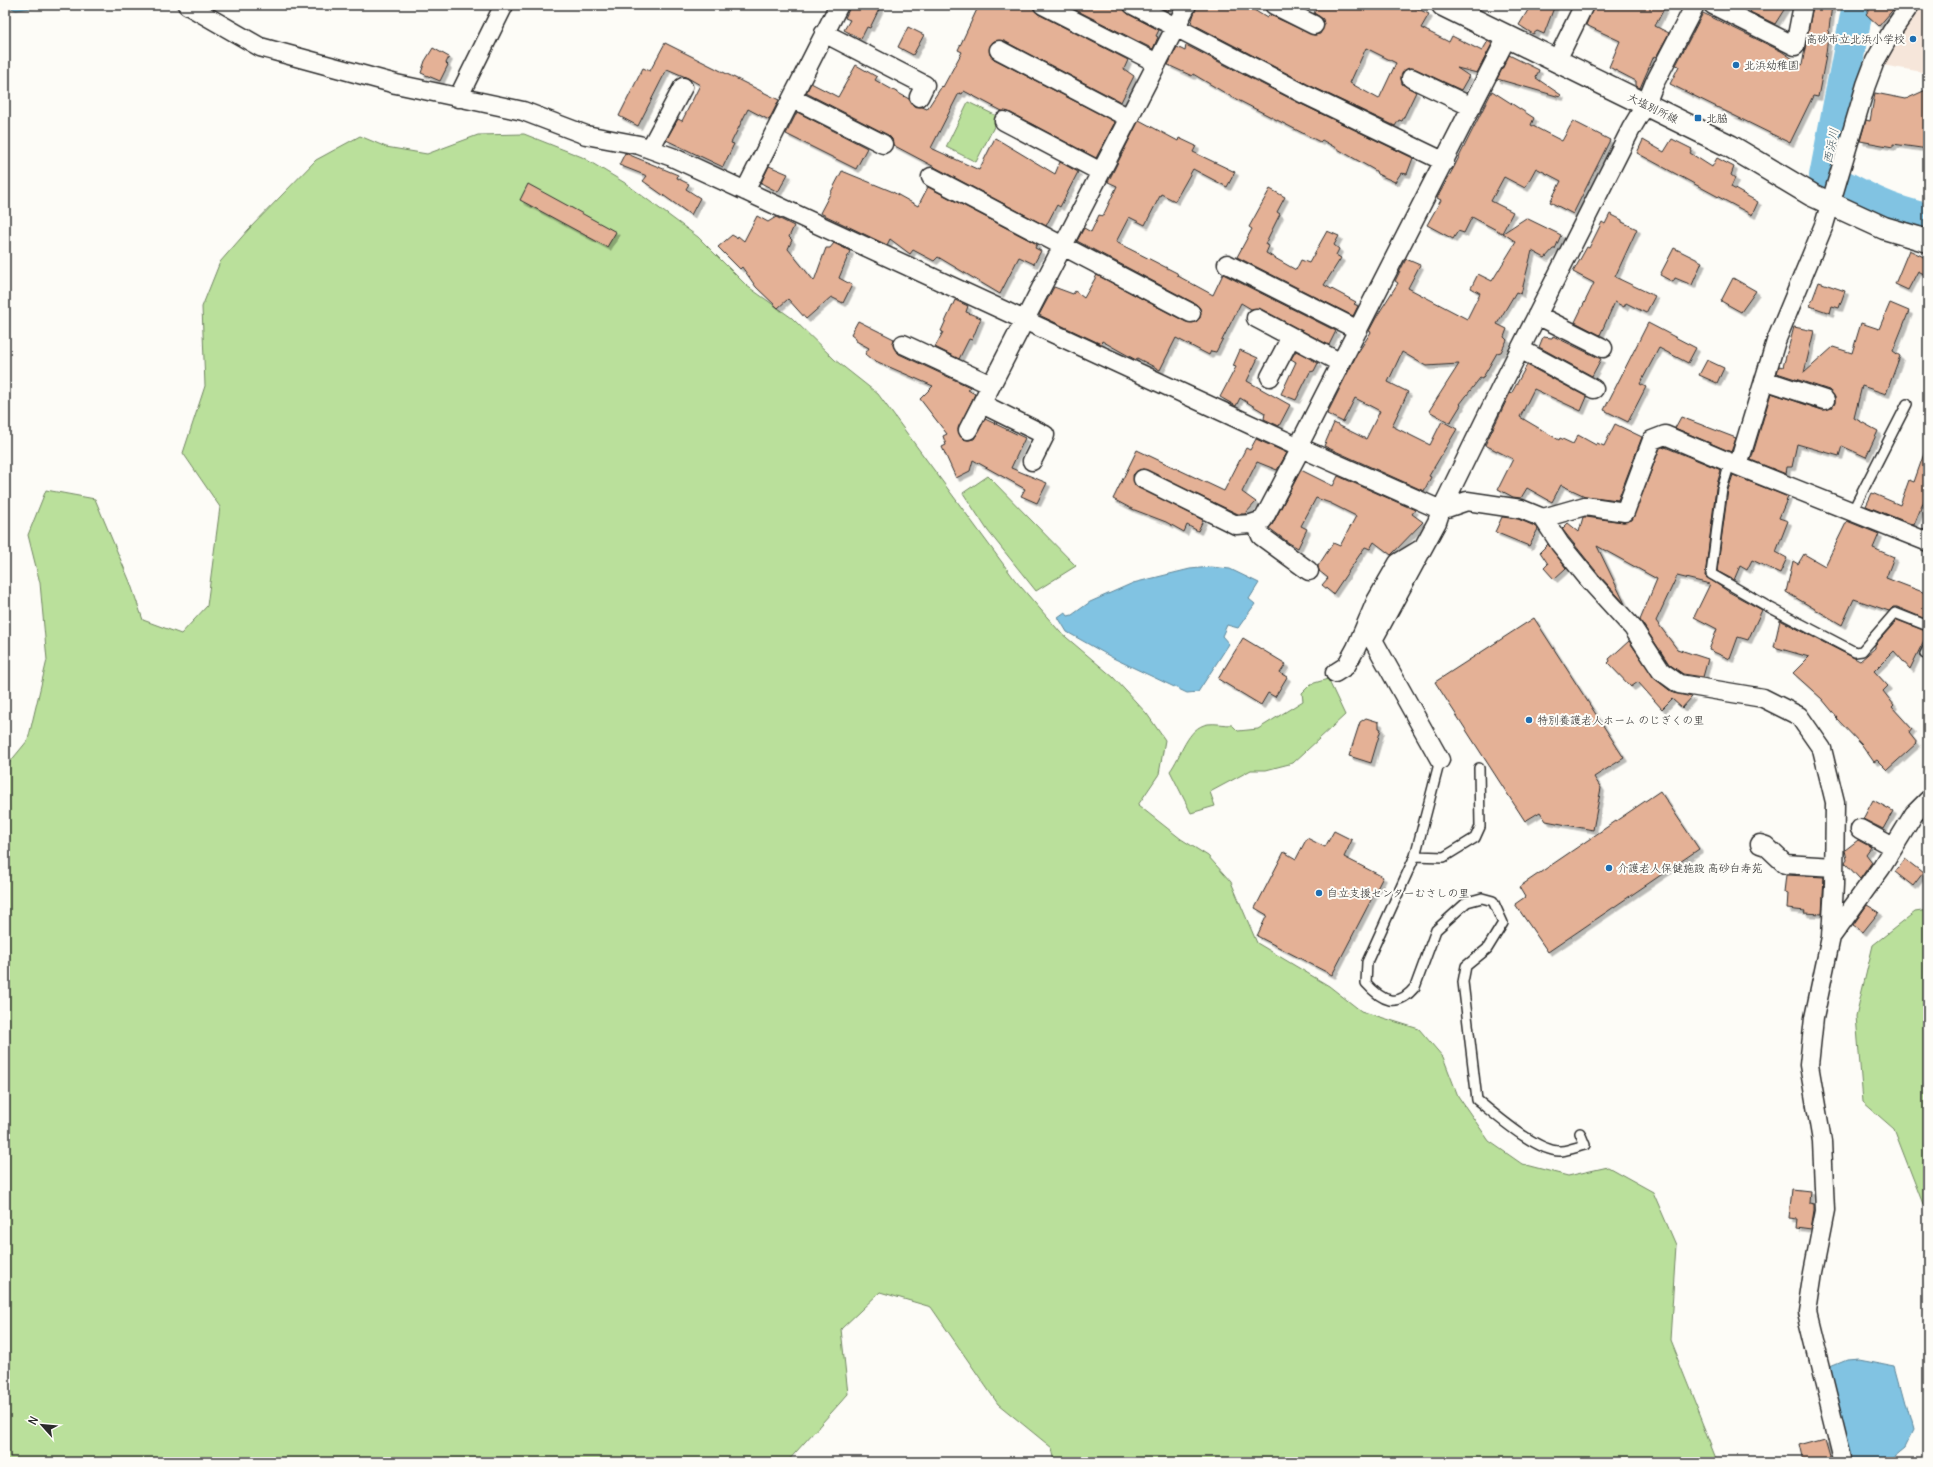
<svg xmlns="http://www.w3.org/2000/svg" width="1933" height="1467" viewBox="0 0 1933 1467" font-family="Delius,'Klee One',sans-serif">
<defs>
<filter id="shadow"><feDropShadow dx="3.5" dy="3.5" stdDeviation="0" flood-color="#0004"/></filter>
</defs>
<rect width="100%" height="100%" fill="#fdfcf7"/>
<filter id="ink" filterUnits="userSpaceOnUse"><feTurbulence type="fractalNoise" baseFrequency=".025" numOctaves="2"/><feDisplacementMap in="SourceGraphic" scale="8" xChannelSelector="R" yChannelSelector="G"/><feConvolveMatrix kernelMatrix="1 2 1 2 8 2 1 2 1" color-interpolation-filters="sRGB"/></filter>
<g filter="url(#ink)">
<!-- built -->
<path fill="#f6e6da" d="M1919,5H1928V73L1882,65Z"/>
<!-- green -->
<path fill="#bae09b" stroke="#728663" d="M968,102L999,117L976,162L946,147Z
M524,134L582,157L625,183L698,237L747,286L792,318L835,360L878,394L1015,580L1060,632L1113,677L1147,714L1165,740L1159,774L1138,805L1181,839L1208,856L1231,882L1257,943L1329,986L1361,1011L1419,1029L1443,1057L1458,1096L1489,1141L1522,1164L1568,1176L1608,1167L1653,1192L1676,1245L1670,1340L1716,1455V1462H1055L1052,1448L998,1404L931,1307L880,1292L841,1329L848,1394L787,1462H5V768L28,740L47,660L40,583L28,535L46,490L95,499L130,582L143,620L181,634L207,606L220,507L183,453L205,386L202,307L220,262L248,230L316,160L360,136L386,147L427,154L478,135Z
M988,476L1076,566L1036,591L988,531L963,493Z
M1328,679L1345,715L1293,763L1266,770H1251L1210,792L1215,806L1191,813L1170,771C1181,757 1187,727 1208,724C1215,723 1225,725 1232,725L1238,731L1258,729L1303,701L1302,693L1311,684Z
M1928,910V1209L1923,1204L1894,1129L1863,1102L1856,1016L1873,945L1915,912Z"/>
<!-- water -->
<path fill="#81c3e2" stroke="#5f8699" d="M5,5H55L16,10Z
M1211,567L1230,569L1259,583L1249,599L1255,604L1238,628L1227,625L1222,636L1229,644L1198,692L1187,693L1113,658L1067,632L1058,617L1065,612L1068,616L1072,615L1090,602L1133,583L1190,569Z
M1859,1359L1896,1366L1913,1429L1904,1447L1887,1461L1852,1462L1830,1367L1847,1360Z"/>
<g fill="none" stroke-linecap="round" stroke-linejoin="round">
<!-- river -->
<path stroke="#81c3e2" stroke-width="32" d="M1858,5L1825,176C1859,195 1890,212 1928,219"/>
</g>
<!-- building -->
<path fill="#e4b196" stroke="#2b2b2b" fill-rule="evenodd" filter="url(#shadow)" d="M851,5H881L870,28L867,27L861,39L844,30L850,20L845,18Z
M979,5H1033L1034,10L1038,14L1128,60L1124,69L1134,76L1121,102L1004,41H994L990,46V55L994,59L1115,122L1096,158L1009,112L1002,111L964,91L962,94L959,93L931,148L979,170L995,138L1055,174L1060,162L1078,172L1060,207L1057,205L1046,226L893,145L892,139L888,135L806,93L811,83L838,97L856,65L877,77L875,80L909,99L914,106L922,107L927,109L942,86L943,87L962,52L958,50Z
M1066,5H1123L1124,10L1128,14L1159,30L1156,36L1158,37L1153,49Z
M1156,5H1171L1168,11Z
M1197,5H1246L1267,18L1270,15L1314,35L1320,34L1324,25L1323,19L1314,13L1318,5H1409L1429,14L1421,28L1449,42L1452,36L1482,51L1488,41L1492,44L1477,73L1457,68L1469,76L1461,90L1416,69L1410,68L1405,70L1401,78L1402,84L1416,92L1402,121L1399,120L1395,126L1309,85L1191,23ZM1366,48L1396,63L1379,99L1350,83Z
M1531,5H1555L1544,34L1537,31L1533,34L1519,25Z
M1594,5H1666L1655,26L1669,33L1656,57L1654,56L1640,88L1636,86V81L1609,67L1620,41L1586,25Z
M1754,5H1787L1775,24L1750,12Z
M1813,5H1832L1825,61L1818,97L1813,96L1790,143L1670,84L1679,66L1676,65L1703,13L1781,51L1802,65Z
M1873,5H1897L1879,26L1866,14Z
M908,27L924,35L913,55L898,47Z
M665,43L779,100L769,120L748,109L731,143L734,144L723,167L666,140L678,119L682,121L700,85L688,78L667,69L638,126L619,116L643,68L650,71Z
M1186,45L1299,103L1413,158L1407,174L1401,173L1395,182L1377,174L1376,171L1322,140L1320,142L1230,96L1193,74L1192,76L1168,65L1177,47L1185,51Z
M433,48L449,57L446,63L448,65L440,81L421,73L425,61Z
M1509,55L1539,70L1536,78L1561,95L1560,97L1497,79Z
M1928,89V149L1893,144V147L1860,141L1866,120L1870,121L1875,93L1906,99Z
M1492,91L1534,118L1531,125L1562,141L1573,121L1610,140L1573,214L1550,202L1561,181L1536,168L1525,188L1504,177L1491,201L1513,212L1502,233L1472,217L1464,233L1458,231L1453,239L1427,225L1441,200L1437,198L1454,167Z
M797,112L867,148L856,169L786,134Z
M1139,120L1178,141L1179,138L1196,146L1193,152L1235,172L1227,187L1193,169L1175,201L1161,194L1145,225L1129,217L1116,242L1177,273L1178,276L1213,295L1223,274L1336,331L1329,345L1261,309H1251L1241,303L1216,352L1211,351L1209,355L1176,338L1160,370L1137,358L1136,360L1102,341L1101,344L1039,315L1054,287L1073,294L1075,291L1084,298L1097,275L1186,322H1196L1200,318V308L1196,304L1077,241L1084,228L1091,232L1099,215L1103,216L1117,186L1108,182Z
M1672,139L1692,149L1690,153L1712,167L1717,158L1734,167L1731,175L1735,178L1731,187L1758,202L1752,215L1637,153L1643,140L1664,152Z
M625,153L678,175L677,178L689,184L686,189L700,198L691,215L643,181L647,176L619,165Z
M769,166L788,174L778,192L761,183Z
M842,171L891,191L918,206L928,187L1037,244L1035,248L1041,251L1034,264L1019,257L1000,294L938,257L934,261L913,250L910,254L890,239L887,245L820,213Z
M528,184L616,232L607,247L520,200Z
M1270,189L1285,197L1277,212L1280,214L1265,244L1269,246L1266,253L1296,270L1301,260L1309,263L1327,231L1339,236L1334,245L1339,249L1336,255L1341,258L1324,285L1356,302L1354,304L1358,306L1353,316L1237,257L1252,229L1249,227Z
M1610,214L1622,220V222L1637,229L1615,277L1655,296L1646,313L1626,303L1624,307L1615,302L1600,335L1575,322L1594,283L1573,272L1587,247L1589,248L1602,222L1605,224Z
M757,216L768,222L776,217L794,226L789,237L792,240L788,249L814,281L826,248H830L834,243L850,251L839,278L852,285L843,303L831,297L806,319L788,299L778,308L756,287L742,267L740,269L718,247L732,235L737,238L738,236L744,241Z
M1526,218L1561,235L1555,249H1553L1545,258L1532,251L1521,294L1516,292L1497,324L1507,329L1504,337L1507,340L1501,352L1497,353L1482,379L1480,378L1460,404L1461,405L1450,423L1429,411L1459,364L1426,366L1402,352L1388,382L1408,392L1392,426L1430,445L1442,421L1457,429L1429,476L1431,477L1424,491L1324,446L1334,423L1366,439L1380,411L1355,398L1343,422L1327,414L1357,354L1371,332L1369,331L1377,316L1398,283L1395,281L1406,259L1420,265L1408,288L1467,319L1480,293L1471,288L1478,274L1492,281L1516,242L1503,233Z
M1674,248L1702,262L1692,285L1675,278L1673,282L1660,275Z
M1909,250L1928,259V276L1918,271L1908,290L1895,284Z
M1733,278L1756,291L1741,312L1721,301Z
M1819,282L1845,291L1839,308L1832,306L1830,313L1810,306Z
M955,300L968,306L966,312L981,318L972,340L969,339L959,359L935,347L943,332L941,331Z
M1890,303L1909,311L1893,351L1900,356L1886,394L1862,386L1854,418L1878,431L1866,457L1842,446L1839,456L1797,444L1792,467H1787L1786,474L1751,460L1771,393L1822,410L1832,408L1835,403V397L1829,390L1777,373L1779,366L1783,367L1794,327L1814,331L1804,373L1833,347L1852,353L1861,323L1879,329Z
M858,321L894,339L893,345L899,354L970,387L968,390L975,394L958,430L963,439L968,440L974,439L985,419L1025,438L1011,468L1047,483L1037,503L1021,496L1025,489L973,460L970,471L956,478L942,447L946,445L943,436L947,434L920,399L933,386L871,359L865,354L869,348L856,341V338L851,334Z
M1648,323L1696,348L1688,363L1659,348L1640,384L1646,387L1628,422L1604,410Z
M1553,336L1601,359L1592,376L1539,347L1543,337L1552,338Z
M1240,350L1258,358L1247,381L1290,405L1279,426L1264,419L1265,413L1240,398L1236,406L1220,397L1236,367L1233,366Z
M1296,351L1318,363L1314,371L1310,372L1296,400L1281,394L1296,362L1291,359Z
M1707,360L1724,368L1717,383L1699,375Z
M1527,365L1587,397L1581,411L1534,389L1520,417L1559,440L1560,438L1573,444L1578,435L1596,445L1597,443L1604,446L1615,424L1642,437L1618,500L1585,496L1561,485L1552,502L1527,488L1521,498L1513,497L1498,489L1513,459L1485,445L1510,393L1511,394Z
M1681,417L1736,438L1731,452L1675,428Z
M1256,439L1287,453L1277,470L1257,462L1242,492L1256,502L1245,514H1238L1143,469L1137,471L1133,475L1135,485L1203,520L1198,531L1187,525L1184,532L1166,522L1132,509L1113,499L1137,450L1224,491L1246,448L1250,450Z
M1662,447L1665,448V447L1721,470L1716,488L1705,576L1729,592L1762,610L1748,640L1738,637L1730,659L1709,650L1717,629L1694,617L1710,584L1677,576L1656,621L1677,649L1708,659L1703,677L1683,674L1669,664L1640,620L1657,579L1597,546L1625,604L1599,575L1562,529L1568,523L1579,532L1583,517H1586L1623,522L1632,520L1660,448Z
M1926,448H1928V491L1914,525L1866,506L1872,493L1900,505L1909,480L1914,482Z
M1301,470L1333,486L1338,476L1415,510L1412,514L1423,522L1391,555L1374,542L1370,549L1365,547L1333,594L1322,585L1328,578L1319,571L1318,566L1333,543L1340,546L1356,516L1330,503L1316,498L1301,526L1307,529L1298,548L1289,543L1269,528L1272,525Z
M1733,475L1788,497L1779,518L1788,521L1776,552L1787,558L1780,573L1752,560L1747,570L1740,566L1734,580L1717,571L1728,490Z
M1502,517L1518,519L1537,527L1538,529L1529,546L1495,532Z
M1847,521L1879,534L1873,548L1894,557L1886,578L1928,594V620L1897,607H1893L1889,611L1854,599L1842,625L1786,592L1793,561L1798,564L1804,554L1825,566Z
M1548,544L1566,568L1554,579L1544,568L1548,564L1540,552Z
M1534,618L1624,758L1594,777L1601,788L1593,830L1546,821L1540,812L1525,821L1435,682Z
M1780,620L1860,661L1875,648V645L1897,620L1928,632L1910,669L1894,651L1874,671L1888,686L1883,691L1894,705L1892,707L1912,729L1909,733L1917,743L1887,770L1877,760L1874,762L1862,745L1836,718L1837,717L1822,699L1793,673L1809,657L1774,647Z
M1243,638L1286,664L1280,673L1287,677L1275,697L1268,693L1261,705L1218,679Z
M1629,641L1655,679L1673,693L1692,697L1682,708L1672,699L1662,709L1638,682L1631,687L1608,663L1610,661L1609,659Z
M1366,718L1379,722V728L1381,729L1371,763L1349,756L1360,722Z
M1660,791L1699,849L1548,952L1515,904L1525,897L1519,887Z
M1873,800L1893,811L1883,829L1863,819Z
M1334,831L1352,840L1344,857L1383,877L1332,975L1257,936L1267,915L1255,908L1284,852L1296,859L1307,838L1325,847Z
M1858,840L1871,847L1866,854L1872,862L1860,879L1845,863L1847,860L1845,850Z
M1905,859L1923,873L1913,886L1895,872Z
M1786,875L1824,877L1822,914L1804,913L1805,911L1787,909L1788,893L1784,892Z
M1867,905L1879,912L1863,932L1853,925Z
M1792,1189L1810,1191L1809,1203L1814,1204V1210L1811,1229L1796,1227L1797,1219L1789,1218Z
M1825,1438L1832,1462H1803L1799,1445Z"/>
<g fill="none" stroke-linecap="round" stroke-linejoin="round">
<defs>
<path id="lane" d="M1730,463L1722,489L1711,574L1765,605L1855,652L1862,651L1895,613L1928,626
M1852,512L1907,404
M1925,654L1928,648
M1440,760L1415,856L1367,962L1366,983C1382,1001 1397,1009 1415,987L1436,930L1467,902L1482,898L1493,901L1503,923L1487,949L1466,966L1463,982L1477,1100C1495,1114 1538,1153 1561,1151C1569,1150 1577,1147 1585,1145L1580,1133
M1415,856L1444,857L1475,838L1480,827L1479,768"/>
<path id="street" d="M187,5L260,47L396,84L523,111L586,135L639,145L672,157L1301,448L1441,510L1467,501L1521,509L1543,518L1560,544L1591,582L1633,628L1661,671L1679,684L1763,698L1799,716L1822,749L1835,802L1834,885L1831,937L1814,1018L1809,1065L1822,1141L1825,1211L1813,1272L1807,1312L1844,1462
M1043,5L1157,63
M1133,5L1304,94L1445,162
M1274,5L1314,25
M1713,5L1795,46L1803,5
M824,33L925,85L919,97
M999,50L1129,118
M1556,62L1584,5
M1411,78L1472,107
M458,98L504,5
M792,98L883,144
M1004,121L1101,172
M650,149L683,87
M931,177L1191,313
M745,191L839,5
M1227,264L1358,330
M1537,315L1603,348
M1256,318L1341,363
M903,344L991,385
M1520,349L1594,389
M1270,377L1291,337
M1764,380L1825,400
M982,404L1045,435L1032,461
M968,430L1187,5
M1298,447L1507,37
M1738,466L1776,341L1824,225L1866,85L1875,61L1892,31L1910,5
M1143,479L1236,525L1251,524L1263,520L1301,448
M1543,518L1585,506L1625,512L1652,440L1665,435L1738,466L1928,542
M1256,523L1261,536L1309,571
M1335,673L1346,666L1356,648L1376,601L1398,563L1421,549
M1440,760L1373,640L1437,522L1441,510L1506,377L1631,129L1646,104L1654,84L1695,5
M1860,829L1893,847
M1760,844L1766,846L1785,864L1834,867
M1831,937L1881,868L1914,814L1928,800"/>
<path id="secondary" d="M1443,5L1730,146L1812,195L1884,228L1928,241"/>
</defs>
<!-- lane casing -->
<use href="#lane" stroke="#2b2b2b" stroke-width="12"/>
<!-- street casing -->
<use href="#street" stroke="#2b2b2b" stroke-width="21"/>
<!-- secondary casing -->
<use href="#secondary" stroke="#2b2b2b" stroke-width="25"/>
<!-- lane -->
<use href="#lane" stroke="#fdfcf7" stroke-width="9"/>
<!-- street -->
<use href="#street" stroke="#fdfcf7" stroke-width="18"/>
<!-- secondary -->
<use href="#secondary" stroke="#fdfcf7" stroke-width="22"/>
</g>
</g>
<!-- markers -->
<g fill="#1f6fb2" stroke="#fdfcf7" stroke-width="1.5">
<circle cx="1913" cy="39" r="4"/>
<circle cx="1736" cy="65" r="4"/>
<rect x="1694" y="114" width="8" height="8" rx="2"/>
<circle cx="1529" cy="720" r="4"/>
<circle cx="1609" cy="868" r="4"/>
<circle cx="1319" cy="893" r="4"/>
</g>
<g text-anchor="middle" stroke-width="4" stroke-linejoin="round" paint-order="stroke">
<!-- poi labels -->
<g font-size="11" fill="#2b2b2b" stroke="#fdfcf7" text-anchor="start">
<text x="1905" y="43" text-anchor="end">高砂市立北浜小学校</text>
<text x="1744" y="69">北浜幼稚園</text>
<text x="1706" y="122">北脇</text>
<text x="1537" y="724">特別養護老人ホーム のじぎくの里</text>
<text x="1617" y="872">介護老人保健施設 高砂白寿苑</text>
<text x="1327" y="897">自立支援センターむさしの里</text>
</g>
<!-- street labels -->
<g font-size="11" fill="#2b2b2b" stroke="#fdfcf7">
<text transform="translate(1653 108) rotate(26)" y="4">大塩別所線</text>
</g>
<!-- water labels -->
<g font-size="12" font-style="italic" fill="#455962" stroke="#fdfcf7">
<text transform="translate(1831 146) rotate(-79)" y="4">西浜川</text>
</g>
</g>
<!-- margin -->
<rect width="1933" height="1467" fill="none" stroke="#fdfcf7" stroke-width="20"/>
<rect x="10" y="10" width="1913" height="1447" fill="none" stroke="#2b2b2b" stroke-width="1.5" filter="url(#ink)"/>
<!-- north arrow -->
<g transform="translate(42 1425) rotate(297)" stroke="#fdfcf7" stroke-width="3" paint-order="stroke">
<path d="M0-3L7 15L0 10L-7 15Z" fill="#2b2b2b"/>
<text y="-6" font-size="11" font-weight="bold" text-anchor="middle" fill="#2b2b2b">N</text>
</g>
</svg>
